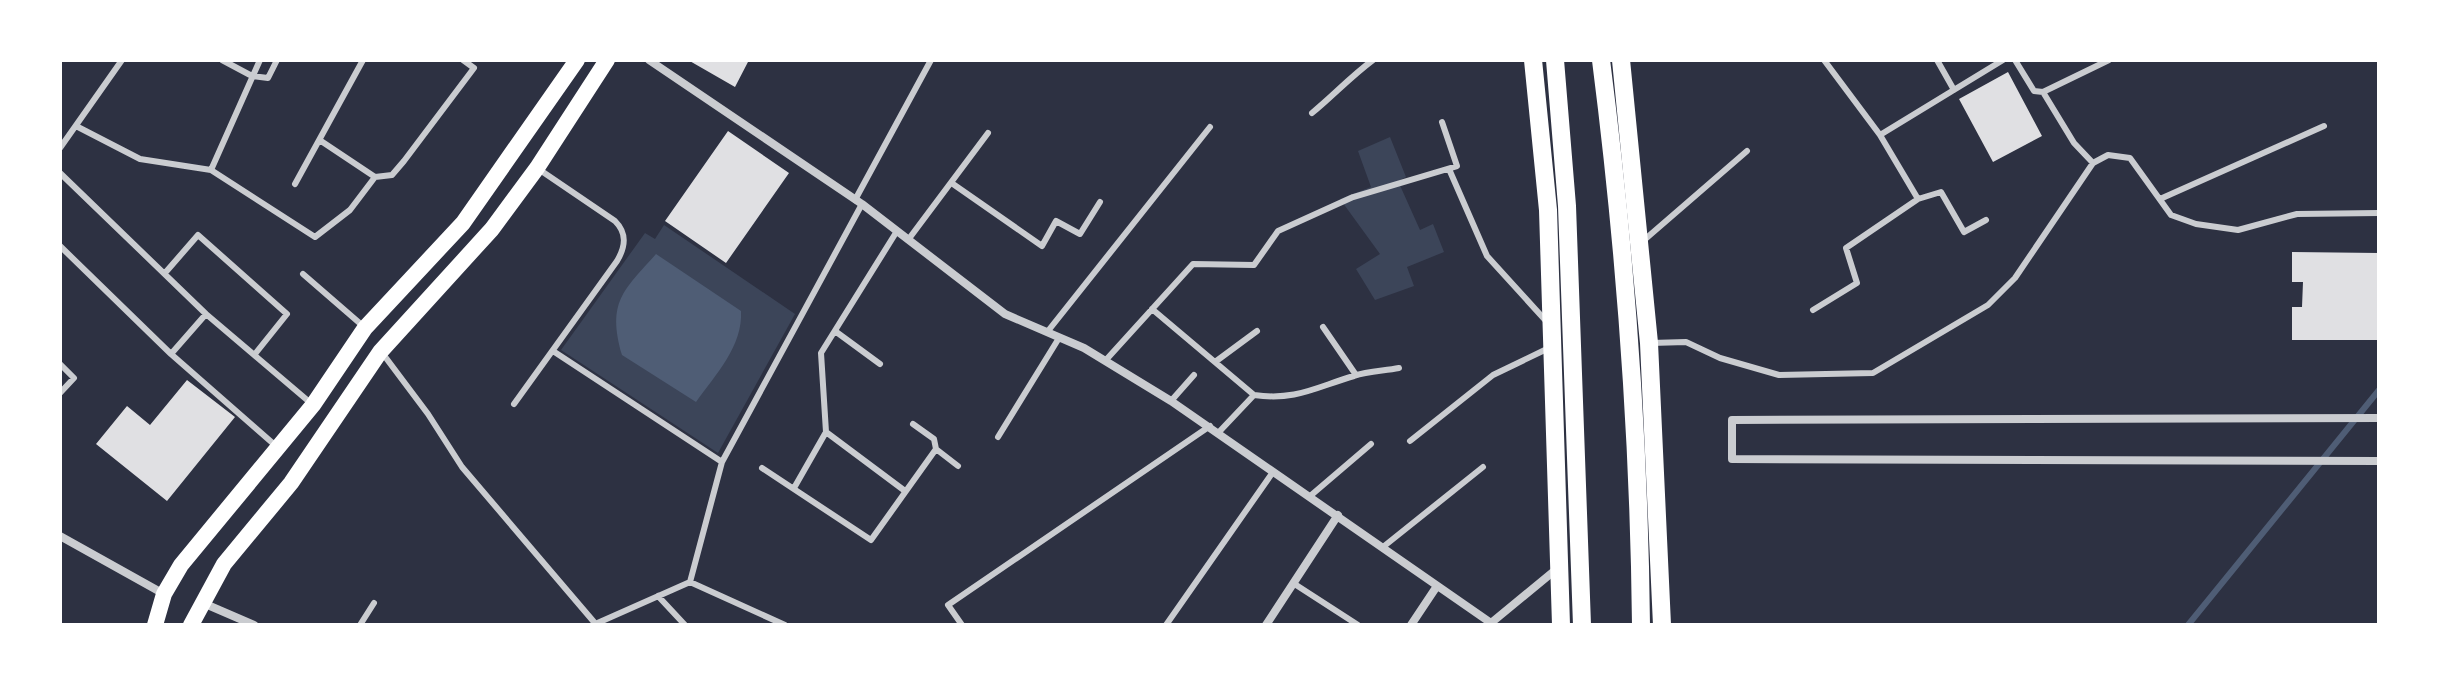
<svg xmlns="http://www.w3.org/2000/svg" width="2439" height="685" viewBox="0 0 2439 685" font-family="Arial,sans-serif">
<rect width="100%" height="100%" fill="#2d3142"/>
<!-- green -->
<path fill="#3c4559" d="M1390,137L1406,177L1398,181L1420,230L1433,224L1444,252L1407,267L1414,286L1375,300L1356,269L1380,254L1340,199L1371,187L1358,151Z
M664,225L795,314L718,453L561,350L645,233L655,239Z"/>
<!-- water -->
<path fill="#4f5d75" d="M656,254L741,311C743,346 716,374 696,402L622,355C607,302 623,291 656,254Z"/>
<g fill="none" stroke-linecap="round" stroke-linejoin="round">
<!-- stream -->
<path stroke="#4f5d75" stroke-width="6" d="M2188,625L2379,390"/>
</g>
<!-- building -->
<path fill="#e0e0e3" d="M688,60H749L735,87Z
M2008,72L2042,136L1993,162L1959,99Z
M728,131L789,173L726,263L665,221Z
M2292,252L2379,253V340H2292V307H2302L2303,282H2292Z
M187,380L235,417L167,501L96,444L127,406L150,425Z"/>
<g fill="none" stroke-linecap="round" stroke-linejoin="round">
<!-- service -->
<path stroke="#caccd0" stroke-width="6" d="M222,60L252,76L268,78L277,60
M1937,60L1954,90
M2015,60L2034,91L2043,92L2074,143L2093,163
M2043,92L2109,60
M1312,113C1334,95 1349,78 1373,60
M76,126L140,159L211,170L315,237L350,210L375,177L392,175L404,161L474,68L463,60
M1880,135L2003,60
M321,141L375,177
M60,148L122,60
M1449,169L1487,256L1547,322
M211,170L260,60
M60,173L206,314L313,405
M295,184L363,60
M953,184L1042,246L1056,221L1080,234L1100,202
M1918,199L1941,192L1964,232L1986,220
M2160,199L2324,126
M855,200L931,60
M908,240L988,133
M1643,241L1747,151
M60,246L171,354L206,314
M165,273L198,235L287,314L255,354
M303,274L363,326
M1152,309L1254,395L1219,432
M1813,310L1857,283L1846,248L1918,199L1880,135L1824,60
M1323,327L1356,375
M835,331L880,364
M1048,331L1210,127
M1651,343L1686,342L1720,358L1779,375L1873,373L1988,305L2015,278L2093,163L2108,155L2130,158L2171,215L2196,224L2238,230L2297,214L2379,213
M553,351L722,462
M171,354L276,446
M383,354L428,414L462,467L594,622
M1105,361L1193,264L1254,265L1278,231L1353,197L1457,166L1442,122
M1215,362L1257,331
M60,364L74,378L60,393
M1254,395C1296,401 1316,387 1354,376C1368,371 1384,371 1399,368
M1171,401L1194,375
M514,404L617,261C626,246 627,233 615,221L537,168
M913,424L934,439L936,449
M826,432L905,491
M998,437L1059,338
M1410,441L1493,375L1551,347
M762,468L871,540L936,449L958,466
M794,488L826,432L821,353L897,231
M1309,497L1371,444
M1383,547L1483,467
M690,582L722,462L862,204
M1293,583L1358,625
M658,596L685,625
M360,625L374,603
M593,625L690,582L785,625
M962,625L948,605L1210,426
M1166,625L1273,472"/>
<!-- minor -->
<path stroke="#caccd0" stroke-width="8" d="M649,60L862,204L1005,314L1084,348L1171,401L1491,623L1559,567
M2379,418L1732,420V459L2379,461
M60,536L164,594
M203,603L254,625
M1266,625L1338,515
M1411,625L1437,586"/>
<!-- secondary -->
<path stroke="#fff" stroke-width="16" d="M155,625L164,594L181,565L313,405L365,328L463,223L577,60
M191,625L224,564L291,483L380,352L492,229L537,168L607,60"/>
<!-- primary -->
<path stroke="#fff" stroke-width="18" d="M1533,60L1548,210L1561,625
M1621,60L1649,343L1662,625"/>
<!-- trunk -->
<path stroke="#fff" stroke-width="18" d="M1555,60L1567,206L1582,625
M1601,60C1625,248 1639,435 1641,625"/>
</g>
<!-- border -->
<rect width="2439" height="685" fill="none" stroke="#ffffff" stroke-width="124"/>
</svg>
